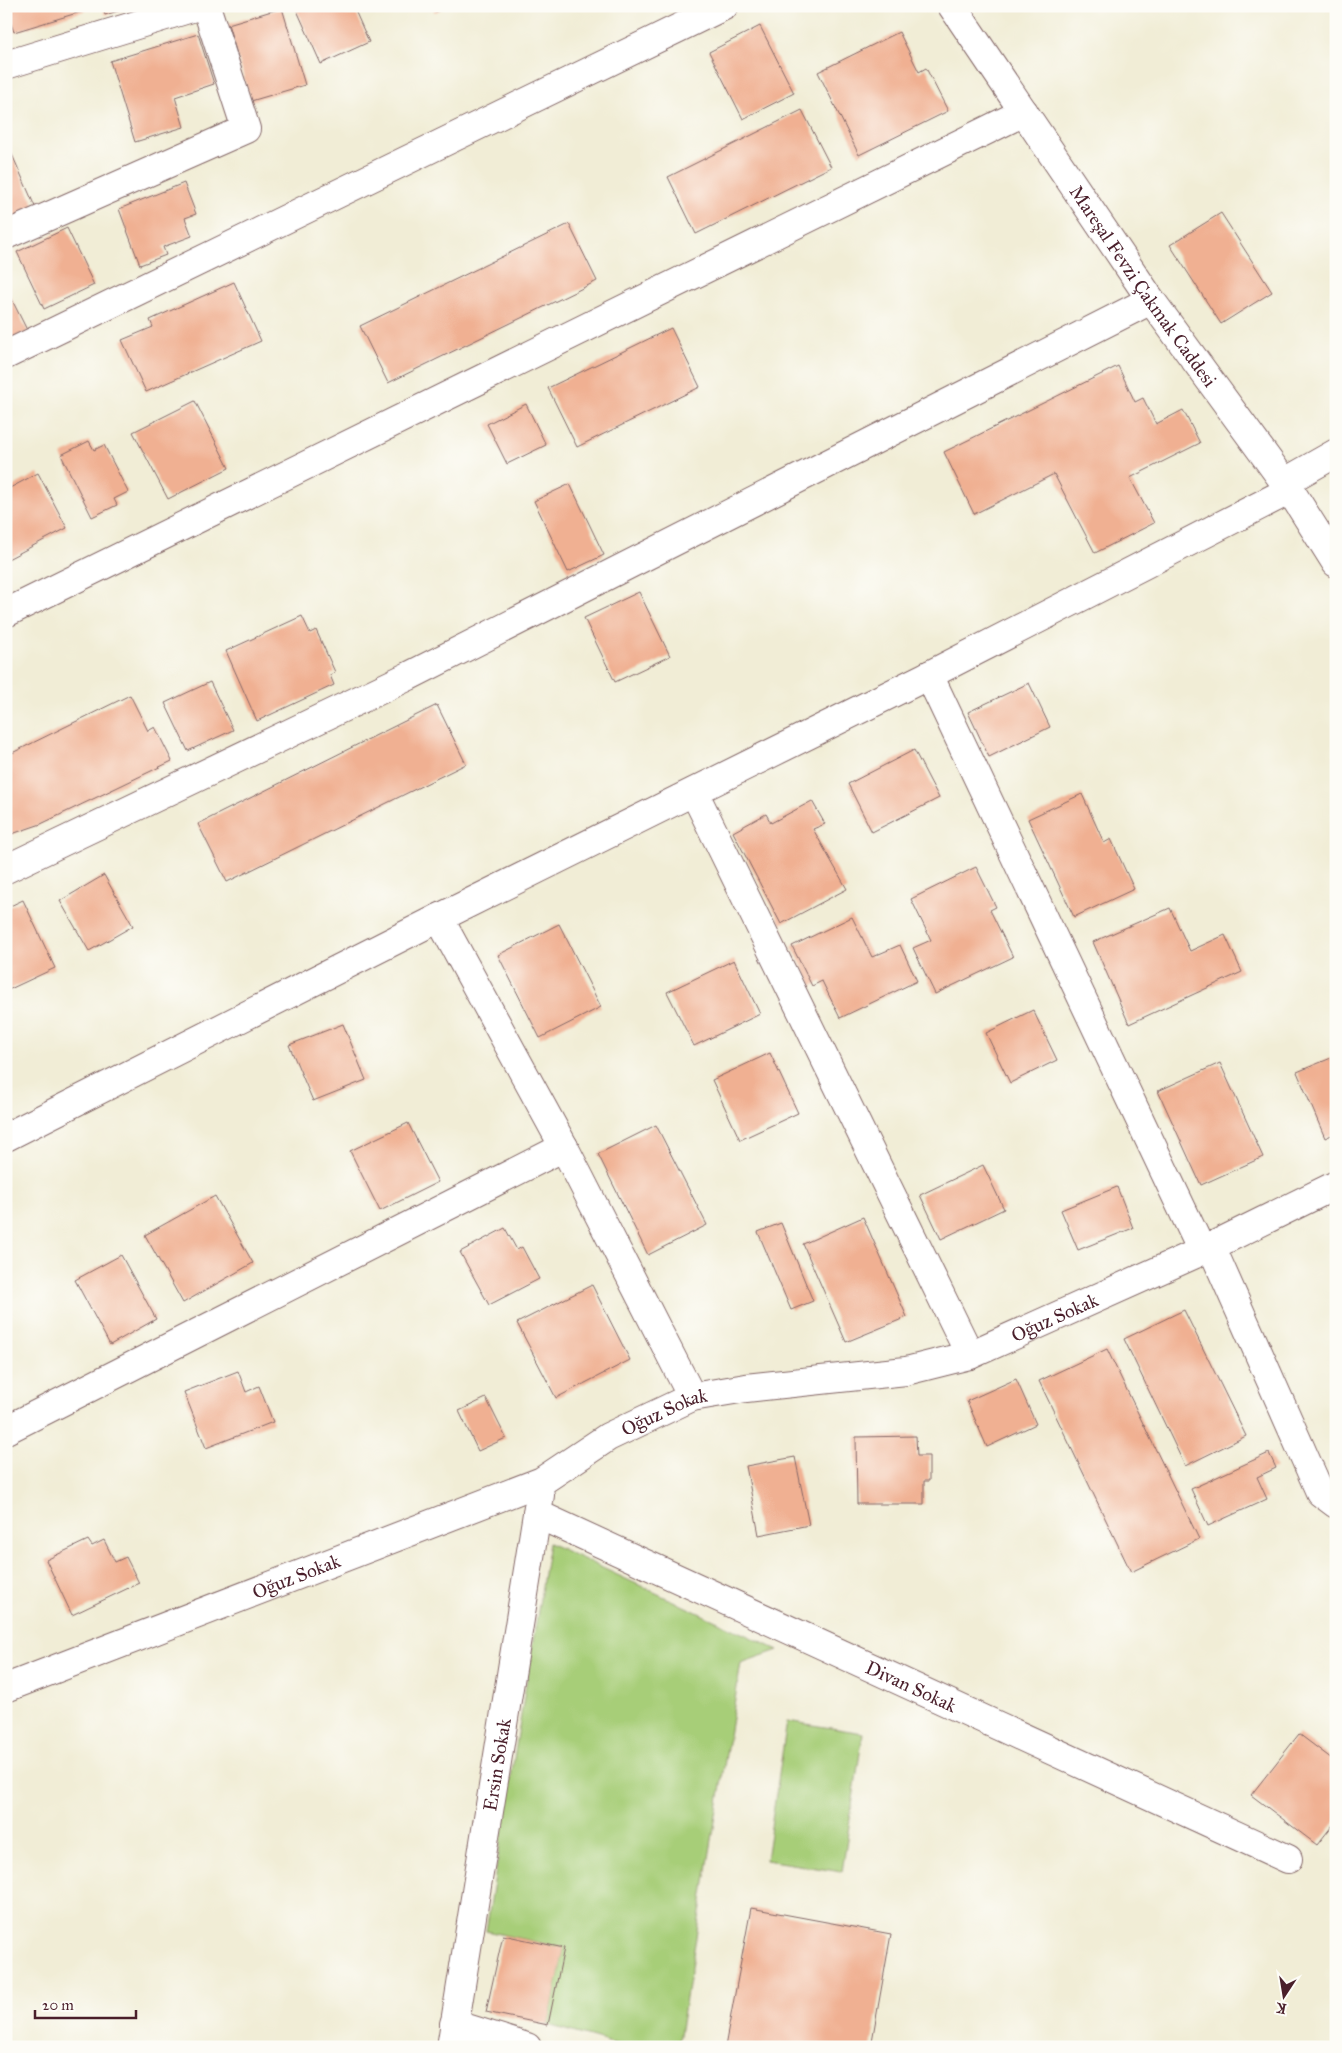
<svg xmlns="http://www.w3.org/2000/svg" width="1342" height="2053" viewBox="0 0 1342 2053" font-family="'IM FELL Great Primer',serif">
<rect width="100%" height="100%" fill="#fdfcf7"/>
<filter id="ink" filterUnits="userSpaceOnUse"><feTurbulence type="fractalNoise" baseFrequency=".02" numOctaves="2"/><feDisplacementMap in="SourceGraphic" scale="10" xChannelSelector="R" yChannelSelector="G"/><feConvolveMatrix kernelMatrix="1 2 1 2 8 2 1 2 1" color-interpolation-filters="sRGB"/></filter>
<filter id="wash" filterUnits="userSpaceOnUse"><feTurbulence type="fractalNoise" baseFrequency=".0096" numOctaves="4" result="noise"/><feDisplacementMap in="SourceGraphic" scale="20" xChannelSelector="R" yChannelSelector="G"/><feGaussianBlur stdDeviation="1.12" result="paint"/><feColorMatrix in="noise" values="0 0 0 0 0 0 0 0 0 0 0 0 0 0 0 0 0 1.4 0 .05"/><feComposite in="paint" operator="in"/></filter>
<g filter="url(#wash)">
<rect width="100%" height="100%" fill="#f1edd6"/>
<!-- green -->
<path fill="#a7ce78" stroke="#787652" d="M549,1543L778,1650L741,1663L678,2047H626L548,2025L564,1948L486,1931Z
M787,1721L863,1733L842,1872L766,1860Z"/>
<g id="blocks">
<!-- building -->
<path fill="#f0b092" d="M6,6H97V7L14,32L11,24L6,26Z
M102,6H131V7L105,15Z
M295,6H353L369,42L321,64Z
M432,6H447L435,12Z
M282,8L305,85L251,101L228,24Z
M760,26L794,93L743,119L709,52Z
M899,32L919,72L926,68L948,111L859,155L818,72Z
M198,34L214,84L175,97L184,127L135,142L110,61Z
M802,110L831,167L696,234L668,177Z
M10,150L36,209L6,222V152Z
M184,183L196,214L185,218L192,236L163,247L166,255L140,265L119,209Z
M1221,213L1272,292L1221,324L1170,245Z
M569,224L597,281L388,383L360,326Z
M67,228L94,285L44,309L17,252Z
M234,282L261,341L146,392L122,340L153,327L150,320Z
M6,288L28,332L6,342Z
M671,328L700,387L577,447L548,388Z
M1118,366L1135,402L1143,398L1156,424L1183,410L1200,443L1130,478L1154,523L1095,553L1054,474L974,514L944,452Z
M195,401L229,468L168,499L133,432Z
M526,404L546,445L507,464L487,424Z
M89,441L94,450L104,445L128,492L114,499L117,505L92,517L61,455Z
M38,473L67,528L6,560V490Z
M570,484L604,555L568,572L534,501Z
M639,592L670,656L615,682L584,618Z
M302,616L310,633L316,630L335,672L330,675L334,685L257,721L226,651Z
M210,682L233,730L188,751L165,703Z
M1029,683L1050,727L989,757L968,712Z
M130,695L148,731L155,727L172,761L41,824L6,836V751L8,755Z
M437,705L466,764L227,882L198,824Z
M914,750L939,798L872,832L848,784Z
M1082,794L1104,843L1111,839L1134,889L1074,917L1028,819Z
M812,801L825,824L813,829L847,889L781,924L733,832L766,814L771,823Z
M976,867L996,907L990,910L1013,957L935,994L913,948L931,940L911,899Z
M104,875L133,926L89,951L60,901Z
M23,900L55,968L6,991V908Z
M1170,908L1190,951L1225,935L1242,972L1129,1024L1093,942Z
M852,917L872,957L900,945L917,981L840,1018L822,981L812,986L792,946Z
M559,924L601,1007L540,1038L498,955Z
M734,960L760,1014L694,1046L667,992Z
M1033,1010L1057,1060L1010,1083L986,1033Z
M343,1024L366,1080L313,1101L289,1045Z
M770,1053L798,1113L740,1140L712,1080Z
M1336,1056V1133L1325,1138L1297,1072Z
M1220,1063L1263,1157L1201,1185L1158,1091Z
M408,1123L438,1182L380,1211L350,1151Z
M656,1125L707,1225L648,1255L598,1154Z
M983,1165L1004,1209L941,1239L920,1195Z
M1117,1187L1133,1228L1078,1250L1061,1210Z
M215,1196L253,1263L183,1303L145,1235Z
M863,1217L907,1317L846,1342L803,1244Z
M781,1223L813,1301L791,1310L758,1232Z
M505,1228L517,1250L522,1247L539,1279L489,1305L460,1252Z
M121,1255L156,1319L110,1345L75,1280Z
M592,1285L630,1360L556,1398L517,1323Z
M1184,1310L1246,1436L1185,1466L1124,1339Z
M1107,1349L1199,1539L1131,1572L1039,1381Z
M238,1371L246,1392L259,1386L273,1422L206,1448L184,1392Z
M1016,1379L1036,1424L987,1447L967,1401Z
M486,1398L506,1438L478,1451L459,1411Z
M916,1436L917,1456H929V1481H924V1504H857L856,1437Z
M1269,1453L1276,1468L1257,1477L1267,1499L1208,1526L1191,1489Z
M795,1457L809,1525L759,1535L746,1466Z
M88,1540L92,1546L104,1540L115,1562L126,1557L139,1583L72,1615L46,1560Z
M1299,1734L1336,1762V1821L1317,1845L1251,1795Z
M751,1908L891,1934L871,2047H725Z
M503,1935L564,1948L548,2025L486,2012Z"/>
</g>
</g>
<g filter="url(#ink)">
<use href="#blocks" fill-opacity="0" stroke="#846767" stroke-width="1"/>
<g fill="none" stroke-linecap="round" stroke-linejoin="round">
<defs>
<g id="street">
<path d="M6,65L198,6"/>
<path d="M6,235L246,129L206,6"/>
<path d="M6,355L724,6"/>
<path d="M1285,482L1336,453"/>
<path d="M6,613L1024,112"/>
<path d="M929,675L1202,1251"/>
<path d="M694,792L970,1355"/>
<path d="M6,869L409,676L1151,300"/>
<path d="M439,918L564,1147L692,1397"/>
<path d="M6,1137L439,918L929,675L1290,490"/>
<path d="M1211,1246L1320,1492L1336,1504"/>
<path d="M6,1430L564,1147"/>
<path id="s1" d="M537,1514L1288,1859"/>
<path id="s2" d="M6,1688L542,1481L608,1437L692,1397L746,1388L906,1371L970,1355L1202,1251L1336,1185"/>
<path d="M454,2024L527,2047"/>
<path id="s3" d="M451,2047L540,1495"/>
</g>
<g id="secondary">
<path id="s4" d="M952,6L1151,300L1290,490L1336,563"/>
</g>
</defs>
<!-- street casing -->
<use href="#street" stroke="#846767" stroke-width="30"/>
<!-- secondary casing -->
<use href="#secondary" stroke="#846767" stroke-width="30"/>
<!-- street -->
<use href="#street" stroke="#fff" stroke-width="28"/>
<!-- secondary -->
<use href="#secondary" stroke="#fff" stroke-width="28"/>
</g>
</g>
<g text-anchor="middle" stroke-width="4.5" stroke-linejoin="round" paint-order="stroke">
<!-- street labels -->
<g font-size="19" fill="#4a1f2b" stroke="#fdfcf7">
<text dy="7" stroke="none"><textPath href="#s4" startOffset="339">Mareşal Fevzi Çakmak Caddesi</textPath></text>
<text dy="7" stroke="none"><textPath href="#s2" startOffset="1121">Oğuz Sokak</textPath></text>
<text dy="7" stroke="none"><textPath href="#s2" startOffset="716">Oğuz Sokak</textPath></text>
<text dy="7" stroke="none"><textPath href="#s2" startOffset="311">Oğuz Sokak</textPath></text>
<text dy="7" stroke="none"><textPath href="#s1" startOffset="412">Divan Sokak</textPath></text>
<text dy="7" stroke="none"><textPath href="#s3" startOffset="286">Ersin Sokak</textPath></text>
</g>
</g>
<!-- margin -->
<rect width="1342" height="2053" fill="none" stroke="#fdfcf7" stroke-width="25"/>
<!-- north arrow -->
<g transform="translate(1284 1996) rotate(192)" stroke="#fdfcf7" stroke-width="4" paint-order="stroke">
<path d="M0-4L9 19L0 12L-9 19Z" fill="#4a1f2b"/>
<text y="-8" font-size="14" font-weight="bold" text-anchor="middle" fill="#4a1f2b">K</text>
</g>
<!-- scale -->
<path d="M35 2010v8h101v-8" fill="none" stroke="#4a1f2b" stroke-width="2.5"/>
<text x="42" y="2010" font-size="15" fill="#4a1f2b" stroke="#fdfcf7" stroke-width="4" paint-order="stroke">20 m</text>
</svg>
